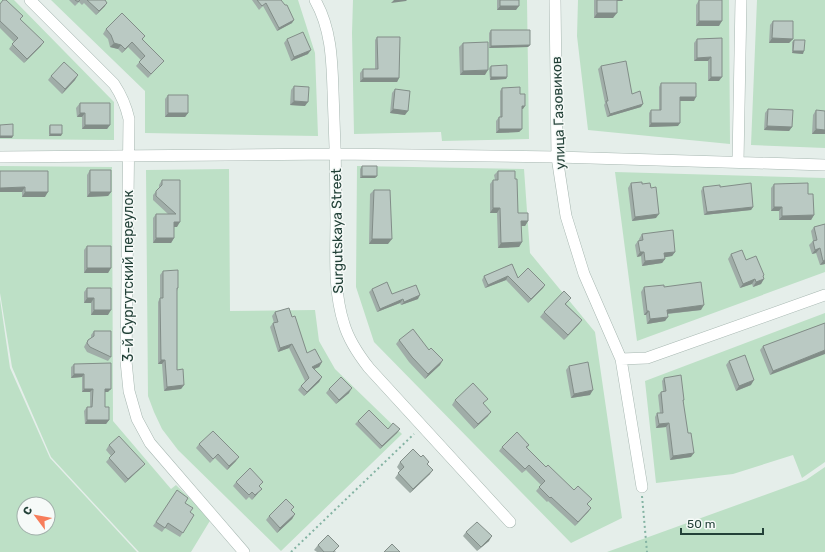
<svg xmlns="http://www.w3.org/2000/svg" width="825" height="552" viewBox="0 0 825 552" font-family="Rubik,sans-serif">
<rect width="100%" height="100%" fill="#e5eeea"/>
<!-- green -->
<path fill="#bde0c6" fill-rule="evenodd" d="M0,0H14L114,102V140L0,139Z
M51,0H298L315,53L318,136L145,133V91Z
M353,0H527L529,139L442,141L441,132L354,134L352,33Z
M578,0H729L730,144L588,130L577,36Z
M757,0H825V148L751,145Z
M0,166L112,167L113,421L171,489L176,485L211,519L191,552H139L51,457L12,367L0,293Z
M357,166L524,169L530,253L595,332L622,518L571,543L374,342L356,287Z
M229,169L230,311L315,310L319,341L335,369L402,434L281,551L178,450L162,429L154,412L148,396L146,170Z
M615,172L825,178V272L637,341Z
M0,299L10,368L50,458L137,552H0ZM24,504H48V528H24Z
M825,313V462L802,478L793,455L733,474L656,483L645,381Z
M825,467V552H607L806,480Z"/>
<g fill="none" stroke-linecap="round" stroke-linejoin="round">
<defs>
<path id="street" d="M30,0L114,84C122,96 126,106 129,119L126,361L129,391L137,419L150,443L244,552
M315,0C331,28 332,59 333,91C335,133 336,176 336,218C336,253 333,290 344,324C349,341 358,354 369,368L510,522
M555,0L557,157L566,216L584,274L621,359L642,487
M0,157L336,154L557,157L825,165
M738,162L741,0
M621,359L647,358L825,295"/>
</defs>
<!-- street casing -->
<use href="#street" stroke="#a7b7b1" stroke-width="12"/>
<!-- path -->
<path stroke="#84b3a3" stroke-width="2" stroke-dasharray="2 3" stroke-linecap="butt" d="M642,496L647,552
M291,552L414,434"/>
<!-- street -->
<use href="#street" stroke="#fff" stroke-width="11"/>
</g>
<!-- wall -->
<path fill="#a0ada8" d="M69,0H105V6L96,15L84,3L82,5L79,2L75,6Z
M252,0H281L292,23L277,31L263,6L259,10Z
M497,0H519L516,10H497Z
M594,0H623L622,1H617L613,18H594Z
M699,0L719,26H696V5Z
M0,4L20,20L41,46L24,63L9,49L14,42L0,28Z
M773,21L793,39L789,43H769L770,25Z
M106,29L145,36L142,40L164,61L160,65L148,78L136,66L141,60L128,47L122,53L118,49L110,47L108,39L103,34Z
M491,30L530,45L528,47L489,48V33Z
M377,37L399,78L397,82H360V73L363,69H375V40Z
M722,38L719,81H708V61H694V43L697,39Z
M287,39L308,54L291,61L284,43Z
M794,40L803,54L792,53V42Z
M463,43L485,75H460L459,47Z
M491,66L507,77L506,79L490,80L489,68Z
M601,66L632,94L641,107L607,117L604,105L605,103L598,69Z
M51,76L75,80L62,94L48,80Z
M661,83L694,101H680L678,126L649,127V113L651,110H659V87Z
M294,86L305,106L290,105L291,90Z
M502,88L520,94L523,109H522V129L519,132L496,133V121L499,117H500V91Z
M395,89L405,115L390,113L392,93Z
M168,95L188,113L185,117H165V99Z
M80,103L110,125L107,129H82V117H77L76,108Z
M768,109L792,127L789,131L764,130L765,113Z
M816,110L825,134H812L813,115Z
M50,125L61,136H49V127Z
M362,166L377,176L375,178H360V169Z
M90,170L111,192L108,196L87,197V175Z
M0,171L45,197H22V192Z
M498,171L515,179L518,213L528,221L525,226H521L522,242L519,247L498,248L497,213H490V184L493,180H495L494,175Z
M162,180H180L177,227H174V238L171,243H153V218L156,214H168L153,200V195L159,188V185Z
M631,183L642,184L656,218L632,221L628,188Z
M774,184L808,194L814,215L811,220H779V211H771V188Z
M703,187H720L753,207L751,210L704,215L701,191Z
M374,190L388,244H369L370,194Z
M825,224V264L820,265L816,253L812,254L809,245L813,241L811,231L814,227Z
M642,234L675,252L672,256L665,257V259L662,263L642,266L641,256L637,257L635,245L638,241H639V239Z
M87,246L111,268L108,273H84V250Z
M731,254L763,277L761,284L753,287L752,284L740,288L728,259Z
M512,264L518,278L545,285L543,288L528,303L506,280L485,288L482,280L484,276Z
M163,271L178,288L177,291V370L184,385L181,389L164,391L162,364H158V302L160,298V275Z
M644,287H664L701,310L668,314L665,321L647,324L646,315H644L641,292Z
M87,288L108,315H91V303H84V292Z
M372,289L392,294L418,299L401,305L400,303L377,312L369,292Z
M571,298L566,304L582,320L579,324L564,340L540,317L544,312Z
M275,312L292,317L307,353L322,362L319,367L314,369L322,377L319,382L304,396L298,390L301,386L305,381L289,348L278,352L270,327L273,323H274L272,316Z
M825,323L770,375L760,350L763,346Z
M94,331L111,357L108,361L87,352L84,347L85,345L88,340L91,338V335Z
M399,340L440,365L425,379L409,362L396,344Z
M729,361L751,385L736,391L726,365Z
M74,364L108,392H105V407L109,420L106,424H85L84,411L87,407H90V392H82V377L71,378V367Z
M569,366L590,395L571,398L566,370Z
M664,378L684,400L683,401L691,457L670,460L666,427L656,428L655,417L657,413H660L658,395L661,392L663,391L662,381Z
M329,389L349,393L336,404L326,393Z
M455,400L484,404L488,416L474,429L452,405Z
M358,421L388,429H400L397,433L380,449L355,424Z
M199,444L236,461L227,470L215,458L210,463L196,448Z
M109,445L145,464L141,468L125,483L106,462L111,456L106,450Z
M529,445L527,448L546,467L591,508L588,512L575,526L548,501L547,502L536,491L541,485L526,470L522,473L499,451L502,447Z
M400,462L428,464L430,474L410,493L395,478L400,471L397,467Z
M236,482L259,487L258,493L252,500L249,497L246,500L233,486Z
M174,495L185,503L190,512L194,515L180,537L165,528L162,532L153,526Z
M295,514L292,519L277,533L266,520L269,516Z
M466,532L489,541L477,551L463,536Z
M318,545L336,551L335,552H317L314,550Z"/>
<!-- shaded-wall -->
<path fill="#828d88" d="M394,0H407L406,1L391,3Z
M614,0H623L622,1H614Z
M107,3L105,6L96,15L99,11Z
M500,6H519L516,10H497Z
M597,13H617L613,18H594Z
M294,20L292,23L277,31L279,28Z
M699,21H722L719,26H696Z
M772,38L793,39L789,43H769Z
M44,42L41,46L24,63L27,59Z
M132,42L128,47L122,53L125,49Z
M114,43L121,45L118,49L110,47Z
M530,45L528,47L489,48L491,46Z
M311,50L308,54L291,61L294,57Z
M793,51H804L803,54L792,53Z
M711,57L708,61H694L697,58Z
M488,70L485,75H460L463,71Z
M78,75L75,80L62,94L65,89Z
M491,77H507L506,79L490,80Z
M711,77H722L719,81H708Z
M363,78H399L397,82H360Z
M680,97H696L694,101H677Z
M294,101L308,102L305,106L290,105Z
M643,104L641,107L607,117L610,114Z
M522,106H525L523,109H519Z
M393,109L408,111L405,115L390,113Z
M80,113H85L82,117H77Z
M168,113H188L185,117H165Z
M651,123H680L678,126L649,127Z
M85,125H110L107,129H82Z
M767,126L792,127L789,131L764,130Z
M499,129H522L519,132L496,133Z
M816,129L825,130V134H812Z
M50,134H62L61,136H49Z
M0,136H13L12,138H0Z
M362,176H377L375,178H360Z
M25,187L22,192H0V188Z
M25,192H48L45,197H22Z
M90,192H111L108,196L87,197Z
M753,207L751,210L704,215L707,212Z
M774,207H782L779,211H771Z
M493,208H500L497,213H490Z
M659,214L656,218L632,221L635,217Z
M814,215L811,220H779L782,216Z
M521,221H528L525,226H518Z
M174,222H180L177,227H171Z
M156,238H174L171,243H153Z
M372,239H392L388,244H369Z
M522,242L519,247L498,248L501,243Z
M820,248L816,253L812,254L815,250Z
M640,252H644L641,256L637,257Z
M675,252L672,256L661,258L664,253Z
M665,259L662,263L642,266L645,261Z
M825,260V264L820,265L823,261Z
M87,268H111L108,273H84Z
M508,276L506,280L485,288L488,285Z
M755,279L752,284L740,288L743,284Z
M764,279L761,284L753,287L756,282Z
M545,285L543,288L528,303L531,299Z
M420,295L418,299L401,305L404,302Z
M87,298H94L91,303H84Z
M403,299L400,303L377,312L380,309Z
M704,305L701,310L664,314L667,310Z
M94,310H111L108,315H91Z
M647,311H649L646,315H644Z
M668,317L665,321L647,324L650,319Z
M582,320L579,324L564,340L568,335Z
M292,344L289,348L278,352L280,348Z
M825,350V354L770,375L773,371Z
M161,360H165L162,364H158Z
M443,360L440,365L425,379L428,374Z
M322,362L319,367L309,371L312,367Z
M74,374H84L82,377L71,378Z
M322,377L319,382L304,396L307,392Z
M754,380L751,385L736,391L739,386Z
M184,385L181,389L164,391L167,387Z
M352,388L349,393L336,404L339,400Z
M84,389H93L90,392H82Z
M105,389H111L108,392H102Z
M593,390L590,395L571,398L574,394Z
M491,412L488,416L474,429L478,424Z
M87,420H109L106,424H85Z
M669,423L666,427L656,428L659,424Z
M400,429L397,433L380,449L382,446Z
M694,453L691,457L670,460L673,456Z
M239,457L236,461L227,470L229,466Z
M145,464L141,468L125,483L128,479Z
M433,470L430,474L410,493L413,489Z
M262,489L258,493L252,500L255,495Z
M591,508L588,512L575,526L578,522Z
M295,514L292,519L277,533L280,528Z
M492,536L489,541L477,551Z"/>
<!-- building -->
<path fill="#bac9c3" stroke="#828d88" d="M3,0H6L23,16L20,19L44,42L27,59L12,44L18,38L0,21V4Z
M75,0H80L78,2Z
M87,0H105L107,3L99,11Z
M257,0H281L285,5H287L294,20L279,28L266,3L262,6Z
M500,0H519V6H500Z
M597,0H617V13H597Z
M699,0H722V21H699Z
M122,13L145,36L142,39L164,61L151,74L139,62L145,56L132,42L125,49L121,45L114,43L111,35L106,29Z
M773,21H793V39L772,38Z
M491,30H530V45L491,46Z
M303,32L311,50L294,57L287,39Z
M377,37H400L399,78H363V69H378Z
M722,38V77H711V57L697,58V39Z
M794,40H805L804,51H793Z
M488,42V70L463,71V43Z
M626,61L632,94L640,91L643,104L610,114L606,101H608L601,66Z
M64,62L78,75L65,89L51,76Z
M507,65V77H491V66Z
M661,83H696V97H680V123H651V110H661Z
M294,86L309,87L308,102L294,101Z
M520,87V94H525V106H522V129H499V117H502V88Z
M395,89L410,91L408,111L393,109Z
M168,95H188V113H168Z
M80,103H110V125H85V113H80Z
M768,109L793,110L792,127L767,126Z
M816,110L825,111V130L816,129Z
M13,124V136H0V125Z
M50,125H62V134H50Z
M362,166H377V176H362Z
M90,170H111V192H90Z
M0,171H48V192H25V187L0,188Z
M498,171H515V179H517L518,213H528V221H521L522,242L501,243L500,208H493V180H498Z
M162,180H180V222H174V238H156V214H176L156,196V191L162,185Z
M642,182V184L650,183L651,188L656,187L659,214L635,217L631,183Z
M751,183L753,207L707,212L703,187L720,185V187Z
M808,183V194H813L814,215L782,216V207H774V184Z
M374,190H390L392,239H372Z
M825,224V260L823,261L820,248L815,250L813,241L817,240L814,227Z
M673,230L675,252L664,253L665,259L645,261L644,252H640L638,241L643,240L642,234Z
M87,246H111V268H87Z
M742,250L746,260L756,256L764,275L763,276L764,279L756,282L755,279L743,284L731,254Z
M512,264L518,278L528,268L545,285L531,299L508,276L488,285L484,276Z
M178,270V288H177V370L183,369L184,385L167,387L165,360H161L160,298H163V271Z
M387,282L392,294L416,285L420,295L404,302L403,299L380,309L372,289Z
M701,282L704,305L667,310L668,317L650,319L649,311H647L644,287L664,285V287Z
M87,288H111V310H94V298H87Z
M564,291L571,298L565,304L582,320L568,335L544,312Z
M289,308L292,317L295,316L307,353L315,349L322,362L312,367L322,377L307,392L301,386L309,378L292,344L280,348L273,323L278,322L275,312Z
M825,323V350L773,371L763,346Z
M413,329L429,350L431,348L443,360L428,374L412,357L399,340Z
M94,331H111V357L90,347L87,343L88,340L94,336Z
M745,355L754,380L739,386L729,361Z
M588,362L593,390L574,394L569,366Z
M111,363V389H105V407H109V420H87V407H92L93,389H84V374H74V364Z
M681,375L684,400H683L688,433H691L694,453L673,456L669,423L659,424L657,413H663L661,392L666,391L664,378Z
M341,377L352,388L339,400L329,389Z
M473,383L488,399L483,403L491,412L478,424L455,400Z
M369,410L388,429L393,423L400,429L382,446L358,421Z
M213,431L239,457L229,466L218,454L213,459L199,444Z
M517,432L529,445L526,447L546,467L548,465L574,490L578,486L592,499L587,504L591,508L578,522L551,497L550,498L539,487L545,481L529,465L525,469L502,447Z
M119,436L145,464L128,479L109,458L115,452L109,445Z
M413,449L421,457L423,455L429,462L427,464L433,470L413,489L398,473L404,467L400,462Z
M250,468L263,482L259,486L262,489L255,495L252,492L249,495L236,482Z
M177,490L188,498L185,503L193,508L190,512L194,515L183,533L168,523L165,528L156,522Z
M286,499L294,507L291,510L295,514L280,528L269,516Z
M477,522L492,536L481,547L466,532Z
M328,535L339,546L333,552H324L318,545Z
M392,544L400,552H384Z"/>
<g text-anchor="middle" stroke-width="3" stroke-linejoin="round" paint-order="stroke">
<!-- street labels -->
<g font-size="14" fill="#234138" stroke="#f6faf8">
<text transform="translate(558 113) rotate(-92)" y="5">улица Газовиков</text>
<text transform="translate(337 231) rotate(-91)" y="5">Surgutskaya Street</text>
<text transform="translate(128 276) rotate(-90)" y="5">3-й Сургутский переулок</text>
</g>
</g>
<!-- north arrow -->
<g transform="translate(36 516) rotate(302)"><circle r="19" fill="#f6faf8" stroke="#a2b0ab"/>
<path d="M0-3L7 15L0 10L-7 15Z" fill="#f77d5a"/>
<text y="-6" font-size="11" font-weight="bold" text-anchor="middle" fill="#234138">С</text>
</g>
<!-- scale -->
<path d="M681 528v6h82v-6" fill="none" stroke="#234138" stroke-width="2"/>
<text x="687" y="528" font-size="12" fill="#234138" stroke="#f6faf8" stroke-width="3" paint-order="stroke">50 m</text>
</svg>
